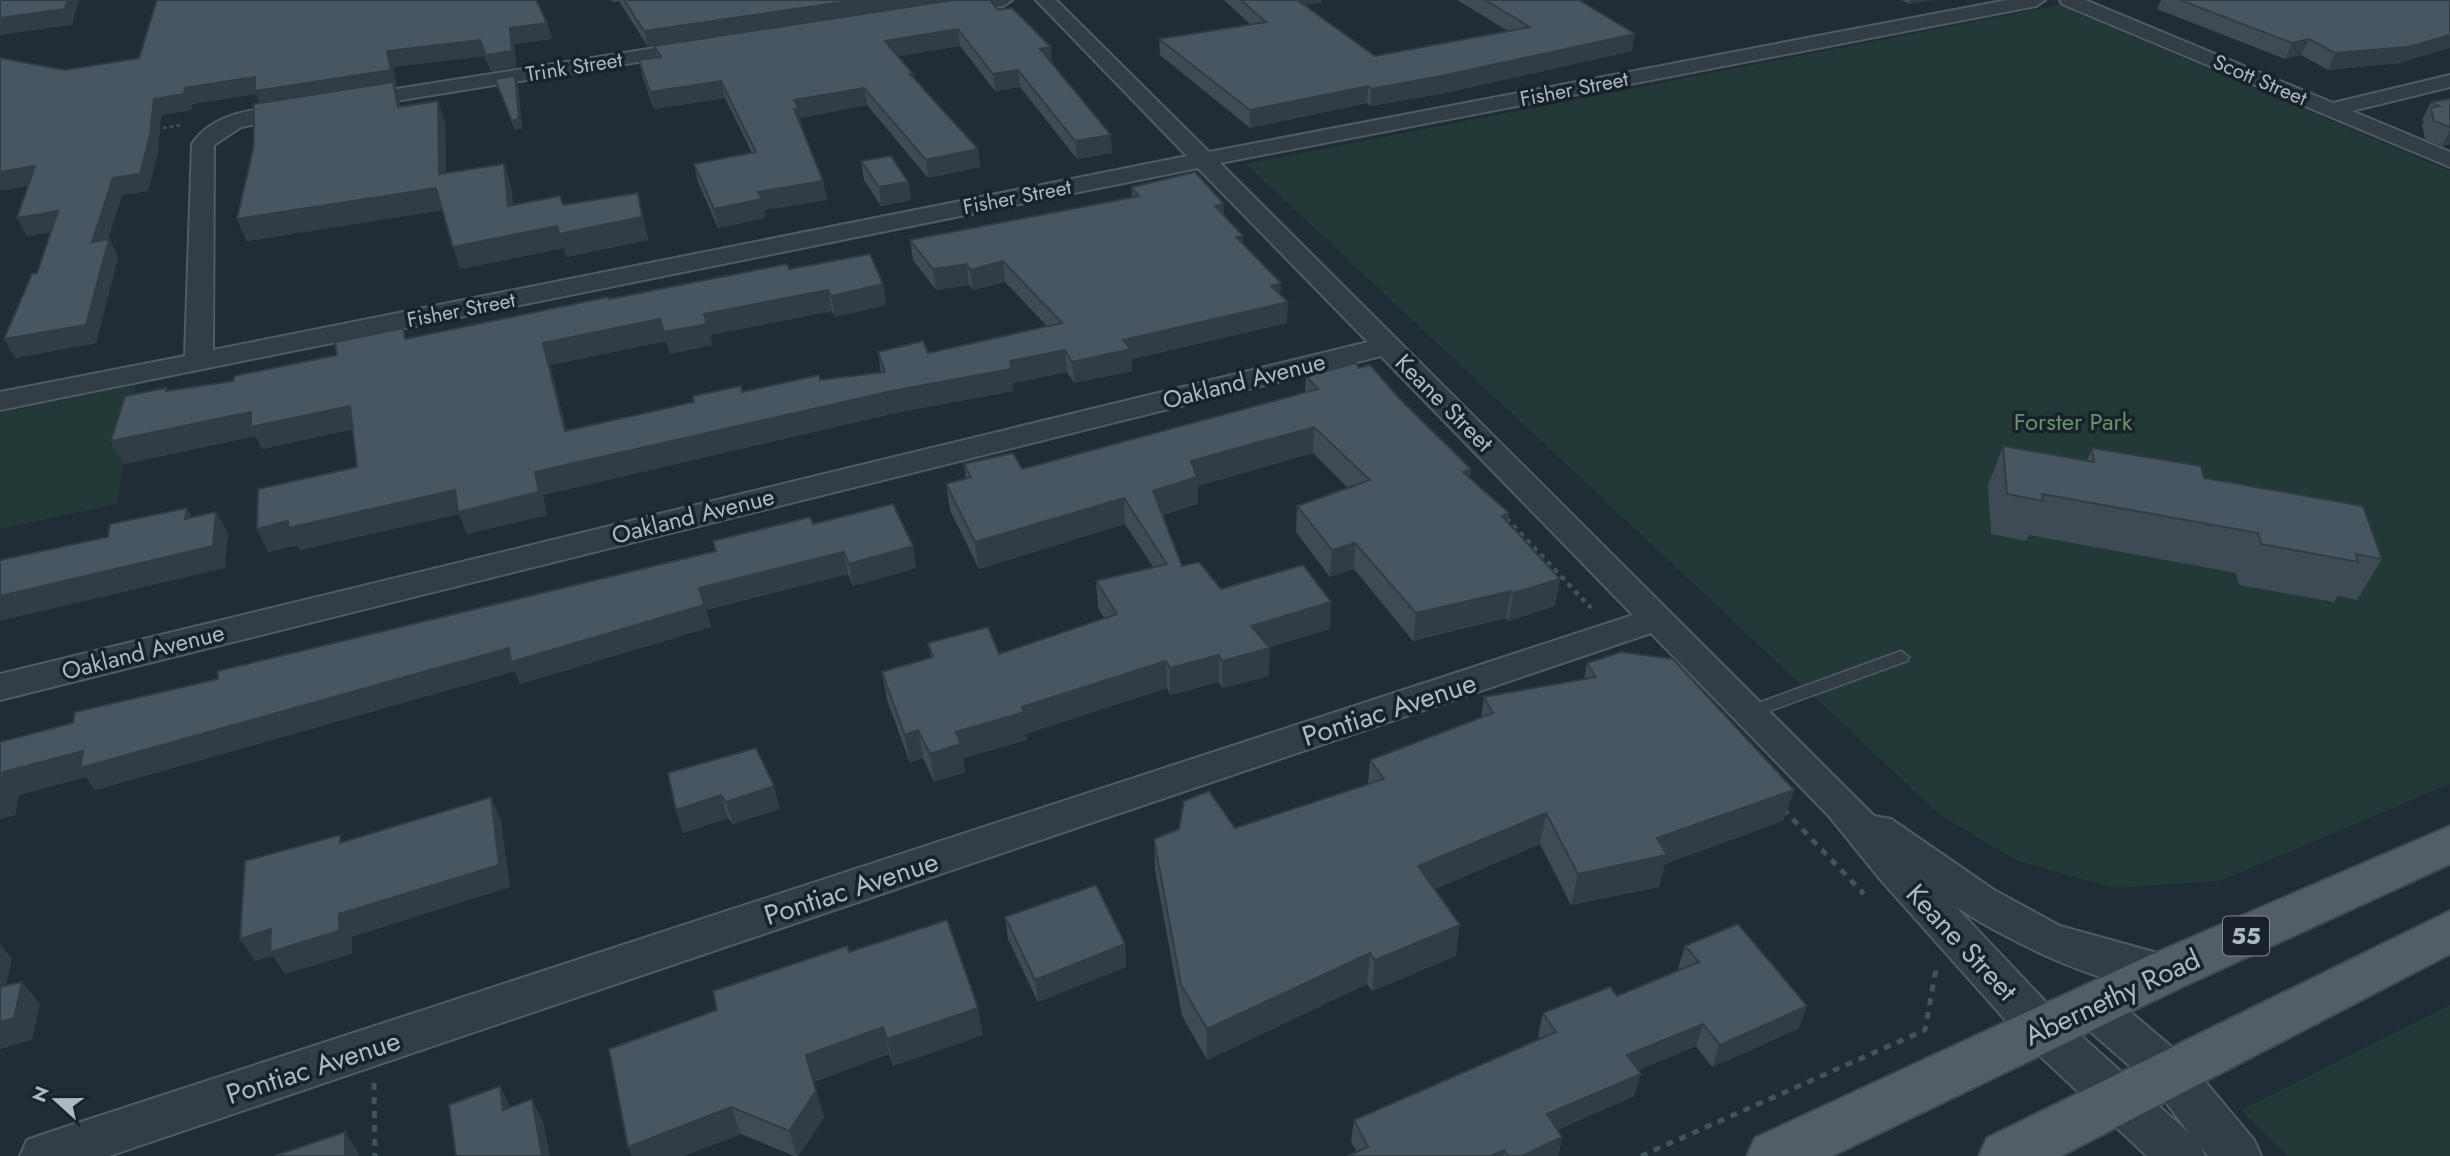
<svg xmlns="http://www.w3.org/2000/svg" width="2450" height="1156" viewBox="0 0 2450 1156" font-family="Jost,sans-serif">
<rect width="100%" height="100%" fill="#202c36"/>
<!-- green -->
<path fill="#223938" d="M2059,5L2450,171V784L2220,881L2114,888L2017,861L1941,816L1246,164Z
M136,385L117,504L0,529V413Z
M2450,1005V1156H2288L2241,1110Z"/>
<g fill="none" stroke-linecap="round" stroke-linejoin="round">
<defs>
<path id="lane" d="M1901,651L1909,657L1907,661L1756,716H1744L1741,712L1744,708Z"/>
<path id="street" d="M967,0H1012L1003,6L946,15L937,9L939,5Z
M1036,0H1056L1209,152L2007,0H2045L2036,6L1220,163L1874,816L1891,819L1994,890L2060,926L2179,959L2186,972L2179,985C2127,1003 1999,936 1955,906L2058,1015L2190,1134L2155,1088L2076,1019L2070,1006L2076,993L2092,987L2108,993L2187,1060L2254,1140L2261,1156H2208L2201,1147L2205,1156H2147L2026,1043L1880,879L1829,816L1651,633L109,1156H20L27,1140L44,1134L1633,615L1381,356L0,700V674L1368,342L1198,168L0,410V392L185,356L192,144C215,110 261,109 298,104L309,110L306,115L241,127L214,145L213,350L1187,156Z
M2060,0H2085L2333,103L2450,75V87L2352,111L2450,152V167L2062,4Z
M699,41L706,43L709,47L706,51L352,108L341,102L352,96Z"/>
<path id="primary" d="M2450,826V864L2182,987L1832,1156H1747L1755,1138L2146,957Z
M2450,911V954L2061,1156H1979L1987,1138Z"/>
</defs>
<!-- lane casing -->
<use href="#lane" stroke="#505b64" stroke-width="3"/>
<!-- street casing -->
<use href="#street" stroke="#505b64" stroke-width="4"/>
<!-- primary casing -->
<use href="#primary" stroke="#3f4953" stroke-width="4"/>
<!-- path-far2 -->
<path stroke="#415556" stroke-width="2.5" stroke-dasharray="3.5 3.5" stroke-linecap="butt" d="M156,129L182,125"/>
<!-- path-far1 -->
<path stroke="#415556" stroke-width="4.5" stroke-dasharray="5 5" stroke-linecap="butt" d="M1506,518L1591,608"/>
<!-- path -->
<path stroke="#415556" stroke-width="5" stroke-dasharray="7 7" stroke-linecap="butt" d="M1783,809L1864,894
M374,1083L375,1156
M1641,1156L1925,1030L1936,969"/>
<!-- lane -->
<use href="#lane" fill="#333d46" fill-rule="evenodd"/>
<!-- street -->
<use href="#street" fill="#333d46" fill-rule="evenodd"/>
<!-- primary -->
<use href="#primary" fill="#515d67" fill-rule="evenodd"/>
</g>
<!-- wall -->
<path fill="#3e4a54" d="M611,0H990L998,10L1052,64L1112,153L1077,159L1020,87L995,91L960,46L898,56L913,74L914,79L978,149L980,167L928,178L867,105L800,118L802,126H801L823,181L827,200L764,210L765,218L718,228L698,182L694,164L752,153L725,98L654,109L643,78L639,60L657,58L654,46L648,47L619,1L612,2Z
M1224,0H1322V2L1304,5L1375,56L1508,31L1457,0H1579L1632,51L1445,93L1370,106L1367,103L1250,128L1160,55L1159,39L1250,24Z
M1901,0H1931L1909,4Z
M2161,0H2450L2400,63L2328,70L2301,55L2285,59L2157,9Z
M547,23L552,39L514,44L516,67L491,71L485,56L393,67L397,86H395L401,106L445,122L446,173L504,164L511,186L513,205H563L638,193L648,240L566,257L564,248L460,269L442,210L247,241L237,219L254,145L260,103L256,94L192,104L191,110L161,115L158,152L148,191L122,195L108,239H109L118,257L96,343L15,358L37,273L51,232L27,236L28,186L65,70Z
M495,79L518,84L522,128L515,130Z
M2450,99V144L2442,146L2425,139L2422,125L2424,121L2422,120L2431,102Z
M861,161L908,182L911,200L881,206L864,180Z
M1132,187L1224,204V216L1243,244L1280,295L1287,323L1132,359V371L1074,383L1067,372L1013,383V391L895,413L543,495L547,515L467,534L459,514L300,550L297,545L268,552L357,467L353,429L262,449L256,436L124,464L111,441L166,388L168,391L234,381L337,355L407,338L609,299L789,269L883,284L886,305L835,317L832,311L710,335L712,345L670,354L666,341L550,365L566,430L742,392L820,380L881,373L878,352L928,353L1047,326L1005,282L973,290L969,285L936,290L913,260L910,240L1132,197Z
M1359,368L1399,398L1471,469L1470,478L1508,522L1560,579L1555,606L1508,621L1506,618L1413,641L1354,569L1330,577L1296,532L1297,506L1348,488L1313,453L1198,486V504L1163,515L1182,566L1221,589L1330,629L1269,647V676L1222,688L1219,682L1170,695L1167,688L1026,734L1027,740L963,758L965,772L934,782L923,758L910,763L887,700L882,672L931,658L928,643L999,654L1104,618L1098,608L1096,581L1153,567L1125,524L979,569L950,510L946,484L966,479L964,464L1022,469L1305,393L1306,376Z
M2003,446L2087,460L2092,448L2204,478L2382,559L2357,600L2338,596L2334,602L2239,585L2236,573L2029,535L2026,541L1991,534L1988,485Z
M813,524L916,568L853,586L848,574L706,610L711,627L520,684L515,671L95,790L86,777L19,795L15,815L0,819V742L73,723L218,679L716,551Z
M1587,663L1794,790L1783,821L1665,864L1659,887L1571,905L1540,844L1435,889L1456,956L1372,991L1367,984L1207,1060L1182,1016L1155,870L1154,839L1235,828L1368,784L1370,760L1481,718L1484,697L1584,679Z
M668,773L780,809L733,824L728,818L683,833L676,810Z
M1005,917L1125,944L1126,967L1038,1002L1008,939Z
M1685,946L1807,1006L1798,1029L1712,1067L1696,1046L1638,1070L1634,1096L1557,1130L1562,1137L1558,1156H1347L1357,1152L1351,1142L1354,1120L1540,1039L1538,1036L1543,1013L1617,996L1680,970L1678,968Z
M849,952L983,1035L893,1066L889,1054L814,1082L824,1118L798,1156H794L741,1134L684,1156Z"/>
<!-- shaded-wall -->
<path fill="#323c45" d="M67,0H79L72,25L0,35V18Z
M857,0H961L648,47L644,31Z
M1286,0H1322V2L1286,8Z
M1910,0H1931L1909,4Z
M547,23L552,39L514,44L516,67L491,71L486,55L510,28Z
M958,29L960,46L888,58L885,41Z
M1635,34L1632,51L1445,93L1370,106L1371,89Z
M2450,35V48L2400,63L2328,70L2335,53Z
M2309,39L2301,55L2285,59L2292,43Z
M480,40L485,56L393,67L397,86H395L400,103L405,127L262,107L256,94L192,104L191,110L161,115L158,152L148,191L122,195L101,260L92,242L113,178L154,99L185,88L387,51Z
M1051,47L1052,64L1040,49Z
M1018,70L1020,87L995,91L993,74Z
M515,76L518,84L522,128L515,130L512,121Z
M721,81L725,98L654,109L650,92Z
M1368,86L1367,103L1250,128V110Z
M864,88L867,105L800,118L802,126L797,127L794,109V100Z
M438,101L445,122L447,196L439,174Z
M2450,130V144L2442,146Z
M1111,135L1112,153L1077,159L1075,141Z
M978,149L980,167L928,178L926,160Z
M504,164L511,186L515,228L508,206Z
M35,166L44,183L0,191V172Z
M823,181L827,200L764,210L765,218L718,228L714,209L758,192Z
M908,182L911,200L881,206L879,187Z
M436,188L444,210L247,241L237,219Z
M638,193L648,240L566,257L564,248L460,269L453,247Z
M1224,204V224L1215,206Z
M58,211L67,229L27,236L17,218Z
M1243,236V256L1236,237Z
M109,239L118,257L96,343L15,358L4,339Z
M1003,261L1005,282L973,290L970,270Z
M967,264L969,285L936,290L933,269Z
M1281,283L1280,304L1288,302L1287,323L1132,359V371L1074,383L1072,362L1123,340L1271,286Z
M883,284L886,305L835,317L831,296Z
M828,290L832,311L710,335L712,345L670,354L664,332L704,314Z
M660,319L666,341L550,365L572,453L565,431L543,343Z
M1065,350L1067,372L1013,383V391L895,413L543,495L547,515L467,534L459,514L300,550L297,545L268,552L257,529L288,521L535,472L1010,361Z
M350,406L359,428L262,449L256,436L124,464L111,441L251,412Z
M1314,427L1313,453L1198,486V504L1154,517L1153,491L1191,461Z
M1471,469L1468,495L1463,472Z
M1124,498L1125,524L979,569L975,542Z
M187,508L198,529L185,519Z
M216,512L228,533L225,568L0,621V596Z
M1509,513L1505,540L1502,516Z
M1355,543L1354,569L1330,577L1332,550Z
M913,546L916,568L853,586L849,564Z
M844,552L848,574L706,610L711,627L520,684L515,671L95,790L86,777L19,795L15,815L0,819V785L3,772L699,588Z
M1560,579L1555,606L1508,621L1513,593Z
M1511,591L1506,618L1413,641L1416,613Z
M1331,602L1330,629L1251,653V626Z
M1270,648L1269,676L1222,688V661Z
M1219,655V682L1170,695V668Z
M1166,661L1167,688L1026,734L1027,740L963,758L965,772L934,782L930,754L956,732L1022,707Z
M918,730L923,758L910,763L905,735Z
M774,786L780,809L733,824L726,802Z
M1794,790L1783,821L1665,864L1659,887L1571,905L1578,874L1657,838Z
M721,795L728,818L683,833L676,810Z
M491,797L501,820L510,887L352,937V954L285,974L273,956L255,961L240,939L271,929L339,914Z
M1546,813L1540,844L1414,898L1418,866Z
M1460,925L1456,956L1372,991L1375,960Z
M0,944L12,959L0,1012Z
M1125,944L1126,967L1038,1002L1035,980Z
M1370,953L1367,984L1207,1060V1029Z
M22,982L40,1004L32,1040L0,1049V1022Z
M1807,1006L1798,1029L1712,1067L1720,1045Z
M978,1008L983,1035L893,1066L887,1039Z
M1703,1024L1696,1046L1621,1077L1627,1055Z
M883,1027L889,1054L814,1082L824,1118L798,1156H797L789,1131L806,1055Z
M1641,1074L1634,1096L1542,1136L1547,1114Z
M500,1086L511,1108L503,1110Z
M532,1099L543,1121L550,1156H542Z
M731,1107L741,1134L684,1156H632L628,1147Z
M345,1132L359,1153V1156H345Z
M1562,1137L1558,1156H1522Z
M1504,1150L1503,1156H1491Z"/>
<!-- building -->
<path fill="#485662" stroke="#323c45" stroke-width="2" d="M0,0H67L65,9L0,18Z
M157,0H536L547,23L510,28L512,51L486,55L480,40L387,51L391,70L255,91V77L185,88L184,94L154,99L150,135L140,174L113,178L92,242L109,239L86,325L4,339L32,274L37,273L58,211L17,218L35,166L0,172V58L65,70L139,58Z
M624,0H857L644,31Z
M953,0H990L998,10L1012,8L1051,47L1040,49L1111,135L1075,141L1018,70L993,74L958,29L885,41L913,74H910L978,149L926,160L864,88L794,100L799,108L794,109L823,181L758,192L762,199L714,209L694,164L756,152L721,81L650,92L639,60L661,57L654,46Z
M1241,0H1297L1375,56L1530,27L1485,0H1579L1635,34L1446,75L1371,89L1368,86L1250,110L1159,39L1266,22Z
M2180,0H2450V35L2408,47L2335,53L2309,39L2292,43Z
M515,76L519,119L512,121L495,79Z
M393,82L398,107L438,101L439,174L504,164L508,206L560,196L563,205L638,193L642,217L559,234L557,226L453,247L436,188L237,219L254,145V104Z
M2450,99V127L2434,121L2431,108L2439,106L2431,102Z
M891,156L908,182L879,187L861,161Z
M1195,172L1224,204L1215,206L1243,236L1236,237L1281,283L1271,286L1288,302L1123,340L1131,349L1072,362L1065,350L1010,361L1011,369L892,391L535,472L539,492L458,512L455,490L288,528V521L257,529L258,489L357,467L350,406L251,427V412L111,441L125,396L166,388V391L234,381V376L337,355L335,342L403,328L405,339L608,297L609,299L787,264L789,269L870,254L883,284L831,296L828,290L704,314L707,324L664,332L660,319L543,343L565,431L694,402L693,396L741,386L742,392L819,375L820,380L885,372L878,352L923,341L928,353L1062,323L1003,261L970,270L967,264L933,269L910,240L1139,196L1132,187Z
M1356,363L1359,368L1370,365L1399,398L1471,469L1463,472L1509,513L1502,516L1560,579L1513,593L1511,591L1416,613L1355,543L1332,550L1297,506L1370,480L1314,427L1191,461L1197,477L1153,491L1182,566L1199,562L1221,589L1303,565L1331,602L1251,626L1270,648L1222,661L1219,655L1170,668L1166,661L1022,707L1024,712L956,732L961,744L930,754L918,730L905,735L882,672L933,657L928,643L988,627L999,654L1117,614L1096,581L1167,564L1124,498L975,542L946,484L971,477L964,464L1013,453L1022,469L1318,389L1306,376Z
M2003,446L2094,462L2092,448L2201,466L2204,478L2363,506L2382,559L2356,554L2358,562L2261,544L2258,533L2042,494L2043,501L2007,494Z
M893,504L913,546L849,564L844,552L699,588L704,605L511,662L509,648L80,768L83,751L3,772L0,785V742L73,723L75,712L218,679V671L716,551L713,541L810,517L813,524Z
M187,508L185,519L216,512L213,546L0,596V560L108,537L110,524Z
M1621,652L1673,659L1794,790L1657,838L1667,855L1578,874L1546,813L1418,866L1460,925L1375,960L1370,953L1207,1029L1181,985L1154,839L1179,829L1184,801L1209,791L1235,828L1384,779L1370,760L1493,713L1484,697L1596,677L1587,663Z
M756,748L774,786L726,802L721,795L676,810L668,773Z
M491,797L499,865L339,914V931L270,952L271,929L240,939L245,861L340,835V843Z
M1096,885L1125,944L1035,980L1005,917Z
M947,920L978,1008L887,1039L883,1027L806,1055L816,1091L789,1131L731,1107L628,1147L609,1049L717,1010L713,991L847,946L849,952Z
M1738,924L1807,1006L1720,1045L1703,1024L1627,1055L1641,1074L1547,1114L1562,1137L1522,1156H1508L1504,1150L1491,1156H1347L1368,1147L1354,1120L1556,1032L1543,1013L1610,987L1617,996L1699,962L1685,946Z
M22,982L14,1018L0,1022V987Z
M500,1086L503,1110L532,1099L542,1156H456L449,1105Z
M345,1132V1156H274Z"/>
<g text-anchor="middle" stroke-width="7" stroke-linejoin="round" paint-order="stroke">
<!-- far-street labels -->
<g font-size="21" fill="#adb8c3" stroke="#19222b">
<text transform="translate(574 67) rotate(-9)" y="7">Trink Street</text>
<text transform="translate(2260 80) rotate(23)" y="7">Scott Street</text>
<text transform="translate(1574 89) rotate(-11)" y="7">Fisher Street</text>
<text transform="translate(1017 197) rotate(-11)" y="7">Fisher Street</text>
<text transform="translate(461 310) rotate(-11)" y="7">Fisher Street</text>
</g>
<!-- shield labels -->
<rect fill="#19222b" stroke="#818b95" stroke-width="2" x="2223" y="916.5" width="46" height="39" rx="5"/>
<g font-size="23" font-weight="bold" fill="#adb8c3">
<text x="2246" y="944">55</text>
</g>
<!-- street labels -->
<g font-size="24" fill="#adb8c3" stroke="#19222b">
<text transform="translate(1244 381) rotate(-14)" y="8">Oakland Avenue</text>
<text transform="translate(1444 403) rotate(45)" y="8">Keane Street</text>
<text transform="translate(693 516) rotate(-14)" y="8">Oakland Avenue</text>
<text transform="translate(143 652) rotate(-14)" y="8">Oakland Avenue</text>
</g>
<!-- park labels -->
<g font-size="24" fill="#65936a" stroke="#19222b">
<text x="2073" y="430">Forster Park</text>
</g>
<!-- near-street labels -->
<g font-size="28" fill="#adb8c3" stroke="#19222b">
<text transform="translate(1389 709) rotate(-18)" y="10">Pontiac Avenue</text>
<text transform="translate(851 888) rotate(-18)" y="10">Pontiac Avenue</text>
<text transform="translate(1962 942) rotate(47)" y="10">Keane Street</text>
<text transform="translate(2112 997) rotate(-25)" y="10">Abernethy Road</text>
<text transform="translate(313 1067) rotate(-18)" y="10">Pontiac Avenue</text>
</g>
</g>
<!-- north arrow -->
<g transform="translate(56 1100) rotate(291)" stroke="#19222b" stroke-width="5" paint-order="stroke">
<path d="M0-5L12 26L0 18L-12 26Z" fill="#adb8c3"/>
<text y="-10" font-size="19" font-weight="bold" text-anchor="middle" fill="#adb8c3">N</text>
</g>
</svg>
